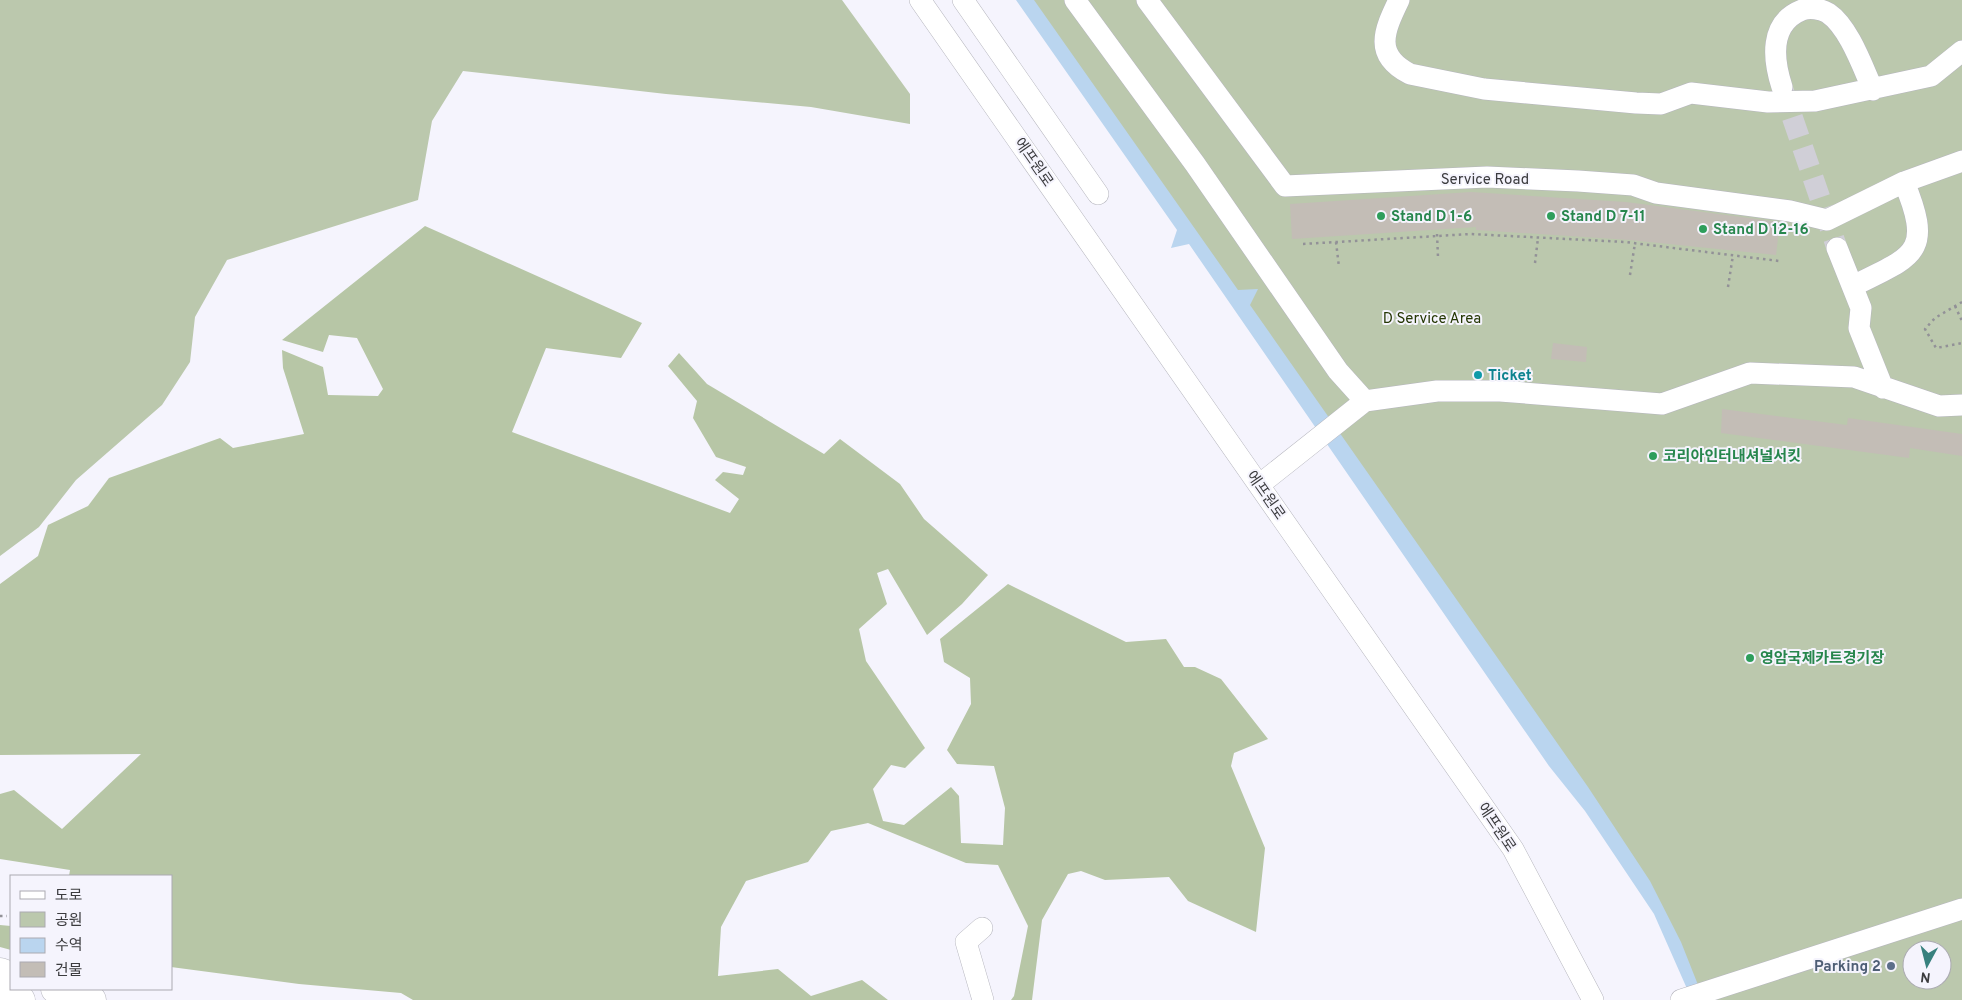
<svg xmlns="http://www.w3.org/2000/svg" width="1962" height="1000" viewBox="0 0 1962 1000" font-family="Overpass,'Noto Sans KR',sans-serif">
<rect width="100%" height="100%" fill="#f5f4fd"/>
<!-- green -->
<path fill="#bbc8ad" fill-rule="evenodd" d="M0,0H842L910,94V124L811,107L666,94L463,71L432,121L418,200L227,260L195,317L190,362L162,405L76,480L39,527L0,556Z
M1025,0H1962V1000H1691L1664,912ZM1912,950H1942V980H1912Z"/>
<!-- forest -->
<path fill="#b7c6a6" d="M425,226L642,323L621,358L546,348L512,432L730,513L739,499L715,480L723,472L743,475L746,467L716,457L693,418L697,401L668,366L679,353L707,384L824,454L840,439L900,484L924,519L988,575L962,604L927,635L888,569L877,573L887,604L859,629L866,661L925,748L905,768L891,765L873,789L883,821L904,825L951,787L959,796L961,843L1003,845L1005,808L994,766L957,764L947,750L971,704L970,678L944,662L940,639L1008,584L1126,642L1166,639L1184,667H1195L1221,679L1268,739L1234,753L1231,766L1265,848L1256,932L1188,901L1169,877L1105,880L1081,871L1068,874L1042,920L1032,1000H1011L1014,996L1028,926L998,865L966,863L868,823L831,831L808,862L746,881L721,927L718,976L778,969L811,996L862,980L888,1000H413L401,993L299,984L171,967V876H69L70,870L0,859V794L14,790L62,829L141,754L0,755V584L38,556L48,525L88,506L109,478L220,438L233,448L304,434L283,368L282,350L323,367L328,395L378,396L383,389L357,338L329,335L323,352L282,340Z
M0,925L11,926V950L0,947Z"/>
<!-- water -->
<path fill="#bad5ef" d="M1016,0H1034L1238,290L1258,289L1250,305L1588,787L1650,881L1681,942L1704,1000H1692L1654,914L1585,811L1549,766L1189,244L1171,248L1177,230Z"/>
<!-- building -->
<path fill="#c3bdb6" d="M1471,192L1626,202L1780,222L1776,255L1630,240L1476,230V227L1292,239L1290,204Z
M1553,343L1587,347L1586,362L1551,359Z
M1722,409L1847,425L1848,418L1962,434V456L1910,448L1909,458L1721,433Z"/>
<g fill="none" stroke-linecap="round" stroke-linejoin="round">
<!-- minor-tunnel -->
<path stroke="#d0cfd7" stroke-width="21" stroke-dasharray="21 11" stroke-linecap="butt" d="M1782,87L1837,248"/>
<defs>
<path id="minor" d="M920,0L1513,849L1593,1000
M963,0L1098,194
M1075,0L1195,164L1338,371L1365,401
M1147,0L1285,186L1487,177L1578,181L1633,185L1656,193L1790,211L1827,220L1904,182L1962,161
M1399,0C1384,31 1373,55 1410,74L1484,89L1636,103L1661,104L1691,93L1768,102L1815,101L1931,76L1962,51
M1782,87C1773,59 1769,23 1802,10C1810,7 1821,9 1828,13C1849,27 1863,68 1873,90
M1837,248L1861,308L1859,328L1883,388
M1853,286C1913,256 1934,254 1904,182
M1259,485L1365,401L1437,391H1500L1662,404L1750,373L1854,377L1939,406L1962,405
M982,928L966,942L983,1000
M1681,1000L1962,909"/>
<path id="highway" d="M0,972L11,976
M55,989L92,1000
M0,994L21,1000"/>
</defs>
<!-- minor casing -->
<use href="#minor" stroke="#b6b6be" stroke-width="22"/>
<!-- highway casing -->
<use href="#highway" stroke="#b6b6be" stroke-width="29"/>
<!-- path -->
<path stroke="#929197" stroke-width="2.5" stroke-dasharray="2.5 4" stroke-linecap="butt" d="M1437,234L1438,257
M1336,242L1339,267
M1303,244L1471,234L1625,242L1779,261
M1535,263L1538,238
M1630,275L1635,243
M1728,287L1733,255
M1962,302L1935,318L1925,329L1936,348L1962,343
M1955,306L1962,321
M0,916H7"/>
<!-- minor -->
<use href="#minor" stroke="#fff" stroke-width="21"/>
<!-- highway -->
<use href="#highway" stroke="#fff" stroke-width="28"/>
</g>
<!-- markers -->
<g fill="#2e9e5b" stroke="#f5f4fd" stroke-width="2">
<circle cx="1381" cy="216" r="5"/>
<circle cx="1551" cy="216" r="5"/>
<circle cx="1703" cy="229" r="5"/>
<circle cx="1653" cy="456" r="5"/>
<circle cx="1750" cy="658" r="5"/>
</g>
<circle fill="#0f9aa8" stroke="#f5f4fd" stroke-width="2" cx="1478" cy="375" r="5"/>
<circle fill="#5c6f8a" stroke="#f5f4fd" stroke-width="2" cx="1891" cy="966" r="5"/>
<g text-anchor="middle" stroke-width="4" stroke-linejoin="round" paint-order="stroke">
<!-- street labels -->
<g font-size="15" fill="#3b3b3e" stroke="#f5f4fd">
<text transform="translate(1034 162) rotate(55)" y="5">에프원로</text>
<text x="1485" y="184">Service Road</text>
<text transform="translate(1266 495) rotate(55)" y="5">에프원로</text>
<text transform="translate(1497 827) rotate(56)" y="5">에프원로</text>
</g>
<!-- leisure labels -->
<g font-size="15" font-weight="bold" fill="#27864d" stroke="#f5f4fd" text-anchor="start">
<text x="1391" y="221">Stand D 1-6</text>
<text x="1561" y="221">Stand D 7-11</text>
<text x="1713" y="234">Stand D 12-16</text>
<text x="1663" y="461">코리아인터내셔널서킷</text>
<text x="1760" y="663">영암국제카트경기장</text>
</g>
<!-- park labels -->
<g font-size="15" fill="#253704" stroke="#f5f4fd">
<text x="1432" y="323">D Service Area</text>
</g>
<!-- culture labels -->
<g font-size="15" font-weight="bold" fill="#0d838f" stroke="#f5f4fd" text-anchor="start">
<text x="1488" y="380">Ticket</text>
</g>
<!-- service labels -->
<g font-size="15" font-weight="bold" fill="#4e5e75" stroke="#f5f4fd" text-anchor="end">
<text x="1881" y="971">Parking 2</text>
</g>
</g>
<!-- legend -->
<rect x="10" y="875" width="162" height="115" fill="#f5f4fd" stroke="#abaab1"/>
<rect x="20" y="891" width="25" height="8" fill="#ffffff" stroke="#abaab1"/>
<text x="55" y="900" font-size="15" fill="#3b3b3e">도로</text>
<rect x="20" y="912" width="25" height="15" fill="#bbc8ad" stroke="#abaab1"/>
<text x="55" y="925" font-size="15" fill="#3b3b3e">공원</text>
<rect x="20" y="938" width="25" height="15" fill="#bad5ef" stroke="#abaab1"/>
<text x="55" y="950" font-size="15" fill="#3b3b3e">수역</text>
<rect x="20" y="962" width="25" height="15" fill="#c3bdb6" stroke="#abaab1"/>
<text x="55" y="975" font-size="15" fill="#3b3b3e">건물</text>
<!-- north arrow -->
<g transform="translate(1927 965) rotate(187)"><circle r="24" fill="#f5f4fd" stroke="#abaab1"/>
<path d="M0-4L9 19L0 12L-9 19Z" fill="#38817e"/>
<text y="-8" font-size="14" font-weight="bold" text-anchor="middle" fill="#3b3b3e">N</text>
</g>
</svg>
